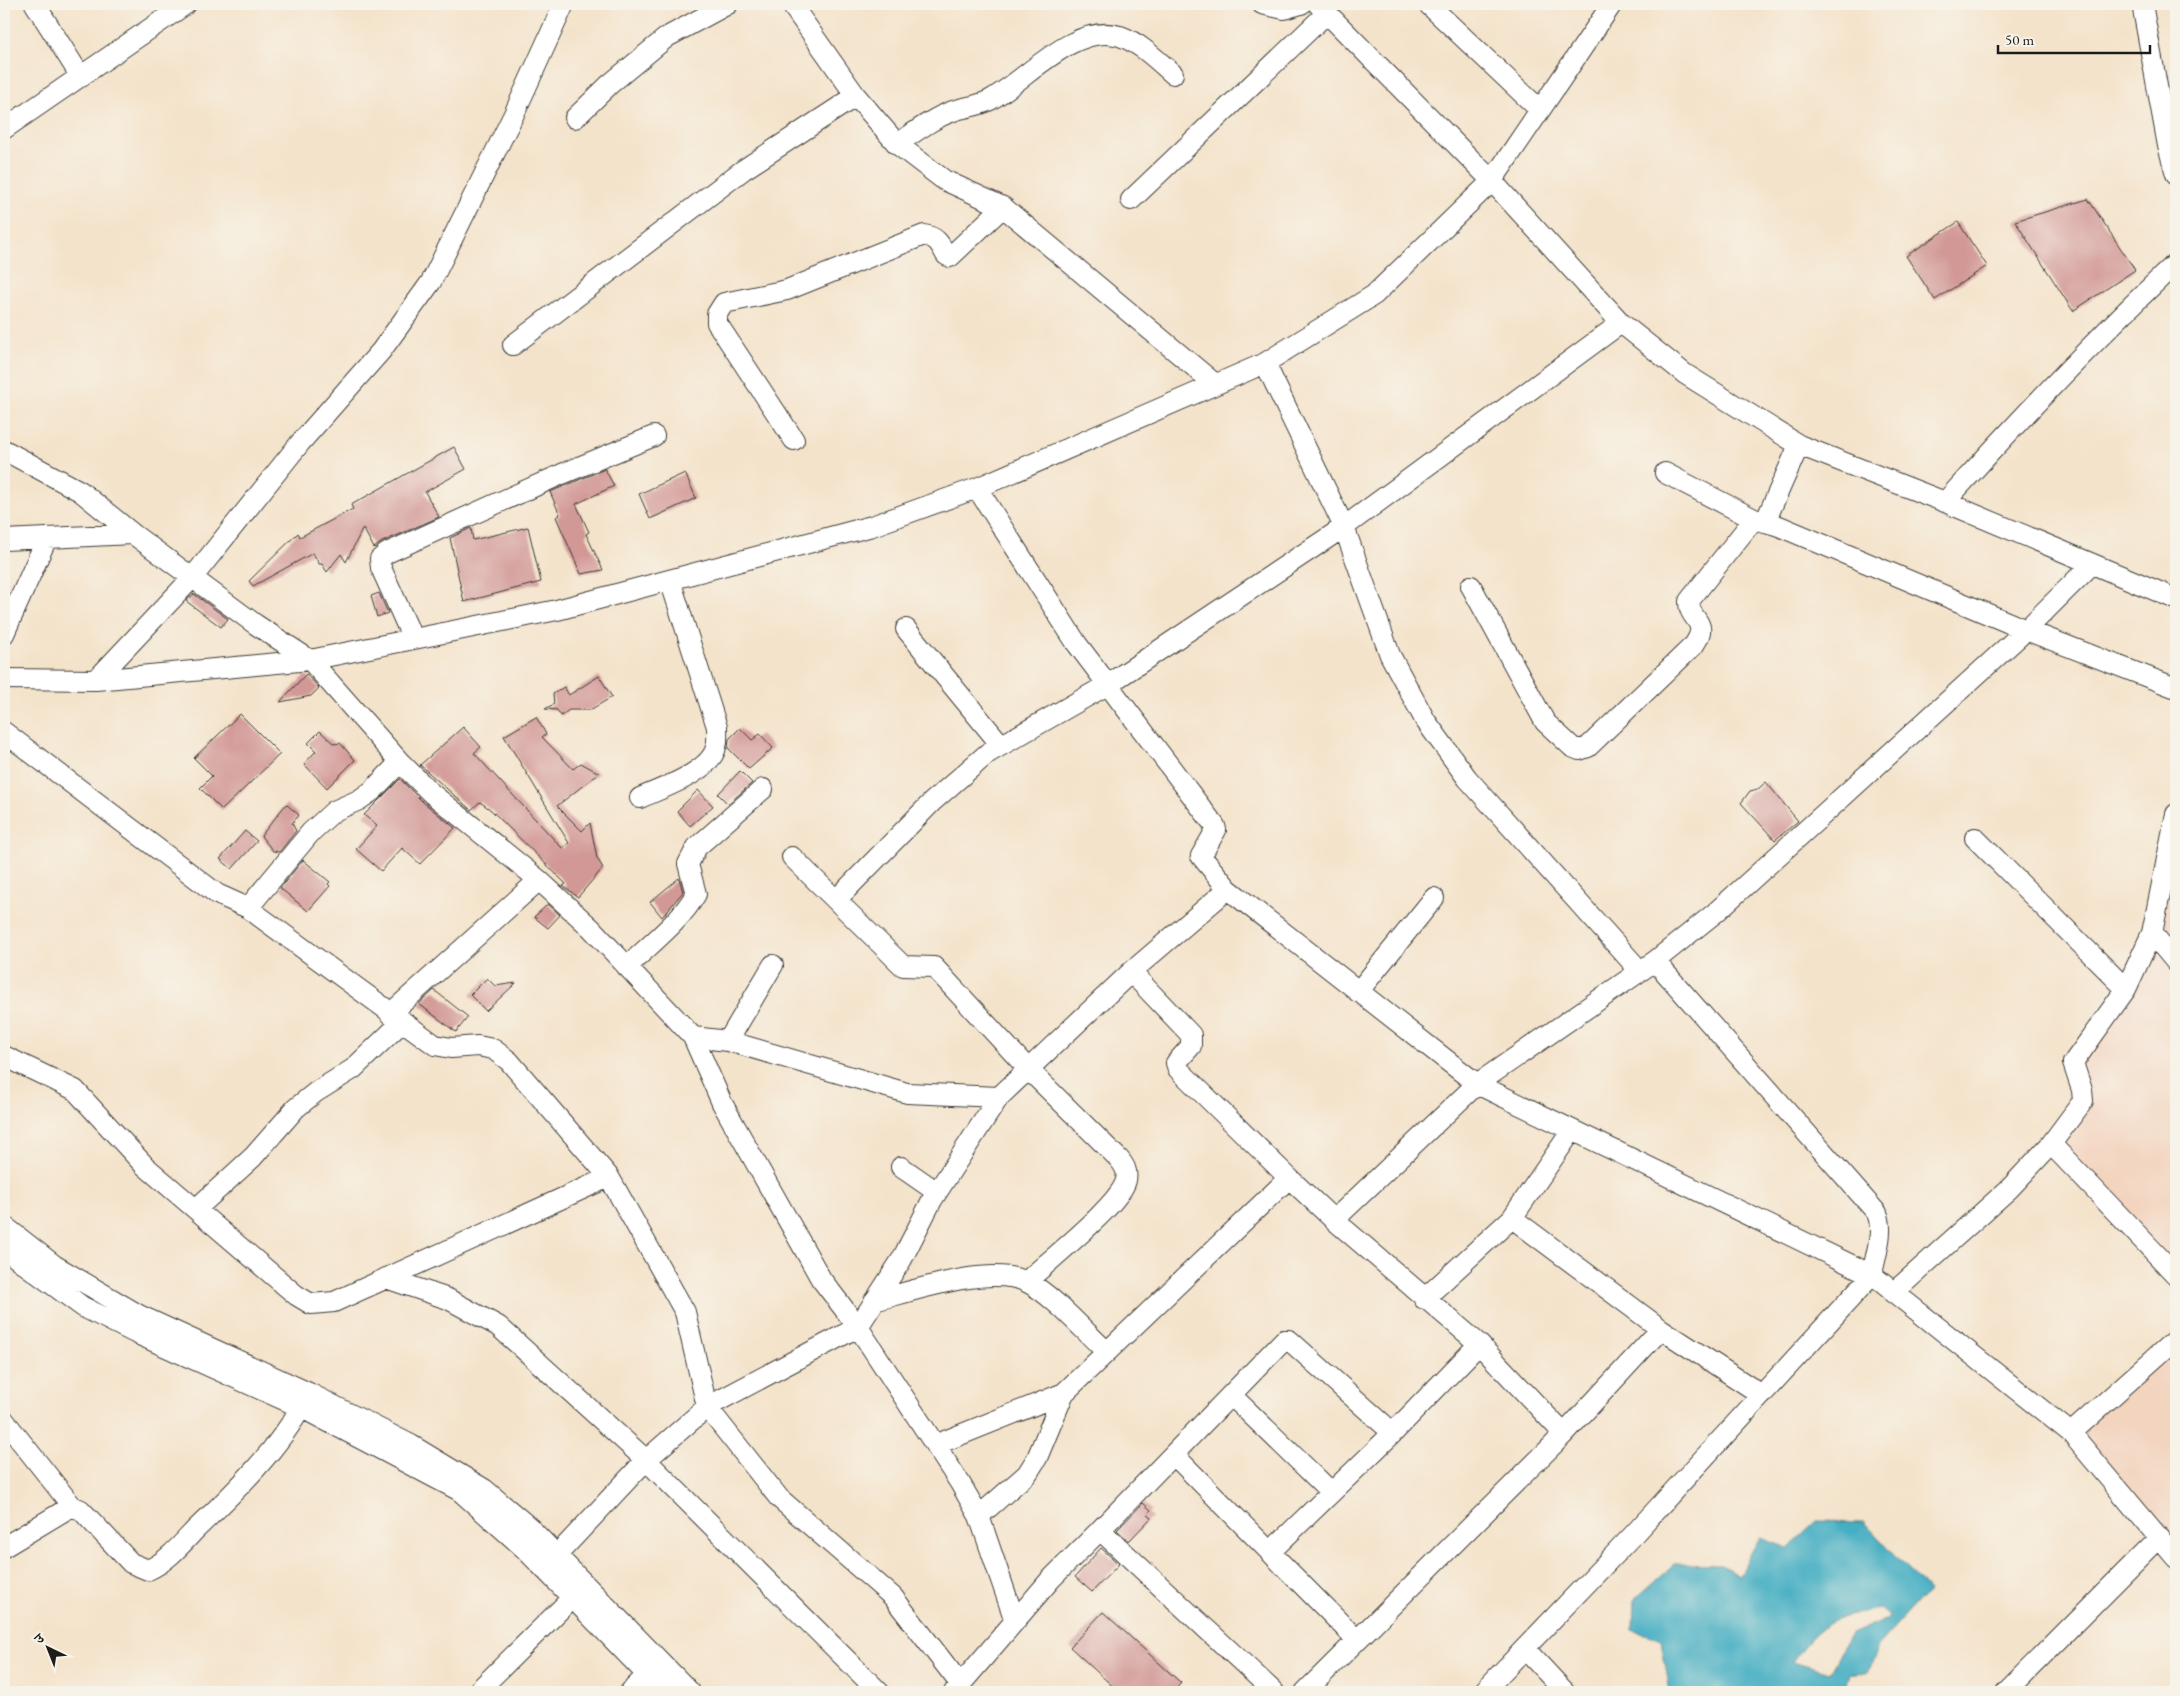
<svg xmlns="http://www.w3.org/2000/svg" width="2180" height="1696" viewBox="0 0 2180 1696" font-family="'EB Garamond','Noto Serif Devanagari',serif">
<rect width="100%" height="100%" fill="#f7f3e8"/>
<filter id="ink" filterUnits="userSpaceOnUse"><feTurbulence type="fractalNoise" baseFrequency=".02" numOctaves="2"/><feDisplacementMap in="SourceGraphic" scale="10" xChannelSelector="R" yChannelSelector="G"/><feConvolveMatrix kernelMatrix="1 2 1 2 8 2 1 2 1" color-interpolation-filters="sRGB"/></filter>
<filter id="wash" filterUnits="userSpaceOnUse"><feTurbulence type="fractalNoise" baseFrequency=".0096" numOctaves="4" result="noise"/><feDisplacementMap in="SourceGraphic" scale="20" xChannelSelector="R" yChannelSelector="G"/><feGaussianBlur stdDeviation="1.12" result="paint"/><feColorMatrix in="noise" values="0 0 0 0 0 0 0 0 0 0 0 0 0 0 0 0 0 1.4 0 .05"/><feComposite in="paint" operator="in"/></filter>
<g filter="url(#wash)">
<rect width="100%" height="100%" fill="#f4e3cb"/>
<!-- built -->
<path fill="#f3d4bf" d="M2176,814V1275L2051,1144L2083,1101L2075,1072L2152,933Z
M2176,1339V1558L2071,1433Z"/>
<!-- water -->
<path fill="#44aec3" stroke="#306570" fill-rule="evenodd" d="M1817,1521L1864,1522L1928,1591L1878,1646L1868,1674L1849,1673L1844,1692H1674L1669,1687L1661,1639L1633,1629L1634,1600L1674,1564L1721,1565L1739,1575L1760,1538L1788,1548ZM1880,1608L1889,1618L1850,1635L1830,1673L1793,1662C1817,1625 1837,1616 1880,1608Z"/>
<g id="blocks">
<!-- building -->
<path fill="#d29896" d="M2088,199L2135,270L2073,311L2015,221Z
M1958,222L1987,266L1935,300L1906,256Z
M454,447L466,469L425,492L439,517L382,542L374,548L363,528L346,562L341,554L327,572L322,564H319L313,553L253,586L249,581L298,533L300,537L353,509L351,505Z
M605,469L614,486L576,504L589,532L586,534L603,570L581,574L556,517L560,515L550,492Z
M685,473L696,498L650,519L639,494Z
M528,527L541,582L464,602L450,538L471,528L473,540Z
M379,593L388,613L377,617L371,596Z
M194,594L228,619L221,627L186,601Z
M306,674L319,688L311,696L280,702Z
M599,676L612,697L590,710H569L561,716L557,710L545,709L554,704L553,694L564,687L569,695Z
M240,714L280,754L222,810L200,788L212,776L194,758Z
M536,717L546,734L542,737L573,769L581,763L599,773L557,806L582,831L590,823L597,858L603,868L578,897L563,886L566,884L491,810L480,802L471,810L420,765L463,727L481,747L474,753L562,848L569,843L504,736Z
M740,728L752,740L760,734L773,748L749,769L728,748L729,739Z
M320,731L334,744L340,743L355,760L327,788L304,764L316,751L308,743Z
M740,771L752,783L728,804L718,794Z
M400,779L423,802L455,828L420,864L402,848L381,871L356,849L377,826L364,815Z
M1766,782L1798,821L1775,840L1741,803L1750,791L1758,789Z
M698,790L713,806L690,826L677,811Z
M286,804L299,815L292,823L296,831L279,852L273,851L261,836Z
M245,831L257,841L232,869L220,859Z
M303,860L330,882L328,884L330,886L308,911L280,888Z
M679,878L683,892L662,917L650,902Z
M548,904L560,915L548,928L534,917Z
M487,978L495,986L516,983L486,1011L470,995Z
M434,990L468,1017L456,1032L419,1004Z
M1143,1503L1151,1510L1148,1514L1152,1517L1129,1541L1117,1530Z
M1101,1548L1119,1564L1092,1592L1075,1577Z
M1103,1612L1181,1683L1173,1692H1119L1070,1647Z"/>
</g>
</g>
<g filter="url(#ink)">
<use href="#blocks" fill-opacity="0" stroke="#3c3a36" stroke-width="1"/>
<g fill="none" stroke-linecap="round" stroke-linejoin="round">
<defs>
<path id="minor" d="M35,4L81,77
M791,4L856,96L897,144L944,180L1003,207L1215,384
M1262,4L1284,9L1301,4
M1318,4L1492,181L1621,323L1685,374L1799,445L1945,502L2176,599
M1428,4L1539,109
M2142,4L2168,146L2176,174
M575,118L610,84L667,37L728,4
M4,129L186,4
M897,144C915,132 933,118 953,111C965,107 979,106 990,100C1026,80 1075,22 1120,36C1140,43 1157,60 1173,74
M1131,200L1327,13
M513,345L743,170L856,96
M1265,363L1344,527L1390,655L1425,720L1467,778L1640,971
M794,440L717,323V314L724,303L787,290L924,235C937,237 940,244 946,255L950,257L1003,207
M1799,445L1765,522L1779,526L2026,630L2176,688
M4,450L80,491L133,534L255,624L310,660L400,762L431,793L539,880L591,928L693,1037L722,1103L821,1279L858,1327L960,1483L979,1516L1015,1621L954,1692
M1665,473L1754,519L1765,522
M977,488L1077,644L1215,826L1216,830L1201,856L1228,889L1477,1084L1872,1275L2071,1433L2176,1558
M1945,502C2019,420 2095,339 2176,263
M4,540L133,534
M1471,586L1545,722L1572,747L1579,750L1588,747L1694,645C1711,620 1688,621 1689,601L1754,519
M906,629L1001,745
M4,634L47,538
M413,639L381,568L380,559L387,553L562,474L654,436
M4,679L96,680L310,660L557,610L872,526L977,488L1265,363L1374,295L1492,181L1612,4
M96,680L193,577L300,443L381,351L431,282L514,114L564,4
M4,732L217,894L248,908L435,1045L451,1048L478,1046L493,1049L509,1061L609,1177L685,1312L707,1407L779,1498L893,1597L961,1685
M640,798C662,788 711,772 716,747C718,741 717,733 717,727L670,580
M1975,838L2126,989
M792,857L903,966L934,967L1029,1070L1119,1159C1124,1165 1128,1171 1126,1180C1121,1204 1047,1262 1026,1282
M836,900L932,802L988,753L1107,685L1344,527L1621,323
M248,908L311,832L334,811L359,800L372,791L400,762
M2152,933L2176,962
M627,967C650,944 680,922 696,894L688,864L697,847L763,789
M1131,972L1191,1035V1046L1176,1063L1178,1069L1289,1178
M1358,992L1434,898
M390,1014L539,880
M693,1037L728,1041L907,1093L999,1097
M728,1041L773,965
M4,1056L75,1090L145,1166L296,1295L311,1304L334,1302L609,1177
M2051,1144L2176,1275
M901,1167L937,1192
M196,1209L253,1157L296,1108L316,1092L353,1069L402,1022
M1512,1218L1571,1132
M1334,1220L1479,1344L1564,1434L1661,1329L1512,1218L1424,1299
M4,1226L54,1265L139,1315L309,1393L411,1445L484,1489L530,1528L690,1692
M4,1249L83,1307L135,1333L302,1408L460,1491L525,1549L664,1692
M386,1278L448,1299L498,1326L646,1460L879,1692
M1893,1293L2010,1188L2051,1144L2083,1101L2082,1090L2073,1063L2126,989L2152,933L2176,814
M874,1301C913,1291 990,1264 1027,1282C1053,1295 1085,1332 1107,1352
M1661,1329L1762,1395
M1231,1395L1331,1492
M4,1420L72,1506
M2071,1433L2176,1339
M935,1445L1064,1393
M1174,1455L1357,1640
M979,1516L1027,1474L1037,1458L1064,1393L1289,1178L1334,1220L1477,1084L1655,961L1715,913L2026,630L2092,564
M4,1547L72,1506L81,1510L131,1563L148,1570C166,1562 180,1546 194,1531C236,1491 280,1448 307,1397
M1270,1552L1393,1433
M545,1570L557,1555L646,1460L707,1407L858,1327L902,1259L932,1200L999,1097L1131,972L1228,889
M1015,1621L1050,1580L1100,1530
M1525,1649L1565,1692
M477,1692L580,1590
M630,1692L647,1675
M1274,1692L1100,1530L1284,1340H1289L1393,1433L1479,1344
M1305,1692L1564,1434
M1483,1692L1634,1534L1872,1275C1875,1256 1885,1231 1877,1213L1655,961
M2006,1692L2160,1537"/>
</defs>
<!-- minor casing -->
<use href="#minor" stroke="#3c3a36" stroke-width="22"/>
<!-- minor -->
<use href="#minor" stroke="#fff" stroke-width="20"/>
</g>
</g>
<!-- margin -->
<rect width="2180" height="1696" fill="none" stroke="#f7f3e8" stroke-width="20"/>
<!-- north arrow -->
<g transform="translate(48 1648) rotate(317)" stroke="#f7f3e8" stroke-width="4" paint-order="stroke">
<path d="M0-4L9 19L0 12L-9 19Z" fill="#1c1c1c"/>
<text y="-8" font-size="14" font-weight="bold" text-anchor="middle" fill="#1c1c1c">उ</text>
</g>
<!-- scale -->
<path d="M1998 45v8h152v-8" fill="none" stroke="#1c1c1c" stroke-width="2.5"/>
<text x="2005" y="45" font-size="15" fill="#1c1c1c" stroke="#f7f3e8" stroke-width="4" paint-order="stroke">50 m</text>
</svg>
